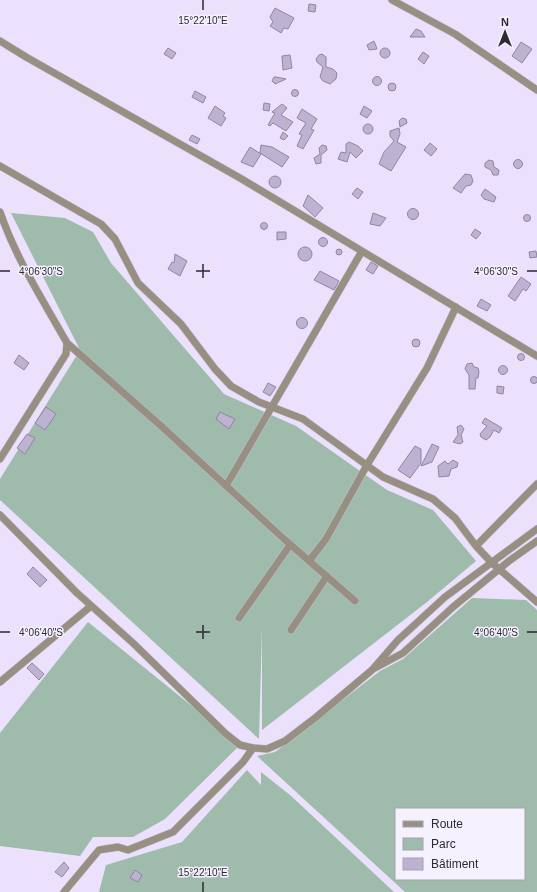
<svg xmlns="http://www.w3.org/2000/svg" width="537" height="892" viewBox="0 0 537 892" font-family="Helvetica,sans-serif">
<rect width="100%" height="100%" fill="#ebe1fc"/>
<!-- green -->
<path fill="#9ebbac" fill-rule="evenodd" d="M11,213L65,218L93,232L111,263L224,394L296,426L387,490L433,510L476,561L427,602L262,730V628L259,739L0,500V479L80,350Z
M472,598L526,600L537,610V892H405L257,756L275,752L380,671L403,659ZM396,809H524V879H396Z
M88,622L240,745L165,819L133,837H93L80,856L0,846V733Z
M247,770L261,785V772L290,795L394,892H99L106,865L182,842Z"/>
<!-- building -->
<path fill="#beb2d2" stroke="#9085a3" d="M309,4L316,5L315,12L308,11Z
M275,8L294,18L288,29L284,28L281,33L270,26L273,22L270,17Z
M416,29L421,31L425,37H410Z
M374,41L377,49L369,50L367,45Z
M521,42L532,49L522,63L512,56Z
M168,48L176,53L172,59L164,54Z
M380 53a5 5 0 1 1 10 0a5 5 0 1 1-10 0Z
M423,52L429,56L424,64L418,59Z
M322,54L326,57V67L333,69L337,73L336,79L330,84L323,81L320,77L323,67L317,62L316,59L319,55Z
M290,55L292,68L283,70L282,56Z
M372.5 81a4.5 4.5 0 1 1 9 0a4.5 4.5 0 1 1-9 0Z
M274,77H276L286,79L275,84L272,81Z
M388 87a4 4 0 1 1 8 0a4 4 0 1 1-8 0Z
M291.5 93a3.5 3.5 0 1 1 7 0a3.5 3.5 0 1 1-7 0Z
M195,91L206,97L203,103L192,97Z
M264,103L270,104L269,111L263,110Z
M282,104L287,108L281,115L293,122L286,131L273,123L270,126L268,125L275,113L272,112Z
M215,106L225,113L223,116L226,118L221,126L208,118Z
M364,106L372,111L367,118L360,114Z
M302,109L317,119L311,129L314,130L303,149L297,146L302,135L299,134L306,123L297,118Z
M402,118L406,119L407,123L400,127L399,121Z
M363 129a5 5 0 1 1 10 0a5 5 0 1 1-10 0Z
M399,128L400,134L397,142L406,147L391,171L379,164L384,152L394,141L390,136V131Z
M283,132L288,136L284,140L280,138Z
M192,135L200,139L197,144L189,140Z
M349,142L358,146L363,151L356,158L350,152L347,162L338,159L341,152L346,153V144Z
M430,143L437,149L431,156L424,150Z
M261,145L272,147L289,157L282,167L260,153Z
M322,145L326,146L327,150L321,155V163L316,164L314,158L320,154L319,148Z
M250,147L261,154L253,167L241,162Z
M513.5 164a4.5 4.5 0 1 1 9 0a4.5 4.5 0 1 1-9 0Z
M489,160L493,161L494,167L499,170L498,175H493L491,170L485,167V163Z
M465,174L471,175L473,181L471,185L466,186L461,193L453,188Z
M269 182a6 6 0 1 1 12 0a6 6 0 1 1-12 0Z
M357,188L363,192L358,199L352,194Z
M485,189L496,197L494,202L484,199L481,195Z
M308,195L323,208L315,217L303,206Z
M407.5 214a5.5 5.5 0 1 1 11 0a5.5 5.5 0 1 1-11 0Z
M373,213L386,218L380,226L370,224Z
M523.5 218a3.5 3.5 0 1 1 7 0a3.5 3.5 0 1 1-7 0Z
M260.5 226a3.5 3.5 0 1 1 7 0a3.5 3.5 0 1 1-7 0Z
M475,229L481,233L476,239L471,235Z
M277,232H286V239L277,240Z
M318.5 242a4.5 4.5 0 1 1 9 0a4.5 4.5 0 1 1-9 0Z
M298 254a7 7 0 1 1 14 0a7 7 0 1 1-14 0Z
M336 252a3 3 0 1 1 6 0a3 3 0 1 1-6 0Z
M536,251L537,257L530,258L529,252Z
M175,254L187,261L180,276L168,269L172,262L174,263Z
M371,262L378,266L373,274L366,270Z
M320,271L339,281L334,290L314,280Z
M521,277L531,284L526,291L523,289L515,301L508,296Z
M481,299L491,305L487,311L477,306Z
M296.5 323a5.5 5.5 0 1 1 11 0a5.5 5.5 0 1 1-11 0Z
M412 343a4 4 0 1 1 8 0a4 4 0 1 1-8 0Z
M517.5 357a3.5 3.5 0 1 1 7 0a3.5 3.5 0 1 1-7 0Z
M19,355L29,363L24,370L14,363Z
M472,363L474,367L478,368L479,372L478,378H476L475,389H469V375L465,369L467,364Z
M498.5 370a4.5 4.5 0 1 1 9 0a4.5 4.5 0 1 1-9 0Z
M530.5 380a3.5 3.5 0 1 1 7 0a3.5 3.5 0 1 1-7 0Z
M268,383L276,387L270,396L263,392Z
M497,386L504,387L503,394L497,393Z
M46,407L56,414L45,430L35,423Z
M220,412L235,419L229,429L216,419Z
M485,418L502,428L499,433L494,430L490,437L486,440L481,437L480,434L487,426L482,423Z
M461,425L464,429L461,435L463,442L460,444L453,442L458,435L457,427Z
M27,434L35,438L25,454L17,448Z
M432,444L439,447L432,462L421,466Z
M415,446L421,449V463L410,478L398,470Z
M453,460L458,463L457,467L451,469L449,476L439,477L438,466L445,461L448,464Z
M33,567L47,580L40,587L27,574Z
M32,663L44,674L39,680L27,668Z
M64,862L69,868L62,877L55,872Z
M135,870L142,875L138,882L130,878Z"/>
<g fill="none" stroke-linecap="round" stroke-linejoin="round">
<defs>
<path id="street" d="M392,0L455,34L537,90
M0,41L26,57L240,178L537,356
M0,166L101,224L115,239L138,283L181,324L215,369L231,386L259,402L303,419L383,477L433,499L455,518L476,546L491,562L537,602
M0,212C16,259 43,300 67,343L66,354L0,459
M67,343L160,425L284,539L355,601
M226,486L362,251
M0,515L77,593L133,643L226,734L240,745L253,748L267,749L285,741L315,718L372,670L398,640L445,597L537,529
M476,546L537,484
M309,561L326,539L367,465L427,368L456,307
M239,618L290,545
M291,630L327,576
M375,668L403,653L453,607L509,561L537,541
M0,682L91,606
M64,892L99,850L118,847L128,850L173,832L243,762L253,748"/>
</defs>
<!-- street casing -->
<use href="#street" stroke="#c9c0d8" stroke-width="8"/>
<!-- street -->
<use href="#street" stroke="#968f82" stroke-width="7"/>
</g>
<!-- ticks -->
<path fill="none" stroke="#2c2834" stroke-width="1.5" d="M203,0V10M203,264V278M0,271H10M196,271H210M527,271H537M203,625V639M0,632H10M196,632H210M527,632H537M203,882V892"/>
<g font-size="10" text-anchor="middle" fill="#2c2834" stroke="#f6f1fe" stroke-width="3" stroke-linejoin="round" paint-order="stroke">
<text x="203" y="24">15°22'10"E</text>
<text x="41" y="275">4°06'30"S</text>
<text x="496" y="275">4°06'30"S</text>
<text x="41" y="636">4°06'40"S</text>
<text x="496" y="636">4°06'40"S</text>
<text x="203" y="876">15°22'10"E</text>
</g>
<!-- legend -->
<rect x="395" y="808" width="130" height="72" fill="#f6f1fe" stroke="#a5a1ad"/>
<rect x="403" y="821" width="20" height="6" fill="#968f82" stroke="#a5a1ad"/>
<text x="431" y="828" font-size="12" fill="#2c2834">Route</text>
<rect x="403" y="838" width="20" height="12" fill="#9ebbac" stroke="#a5a1ad"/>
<text x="431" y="848" font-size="12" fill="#2c2834">Parc</text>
<rect x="403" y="858" width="20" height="12" fill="#beb2d2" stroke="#a5a1ad"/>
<text x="431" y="868" font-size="12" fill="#2c2834">Bâtiment</text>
<!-- north arrow -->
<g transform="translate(505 32)" stroke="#f6f1fe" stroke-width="3" paint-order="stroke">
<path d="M0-3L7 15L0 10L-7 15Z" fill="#2c2834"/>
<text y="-6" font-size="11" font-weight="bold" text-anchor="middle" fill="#2c2834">N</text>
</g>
</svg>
